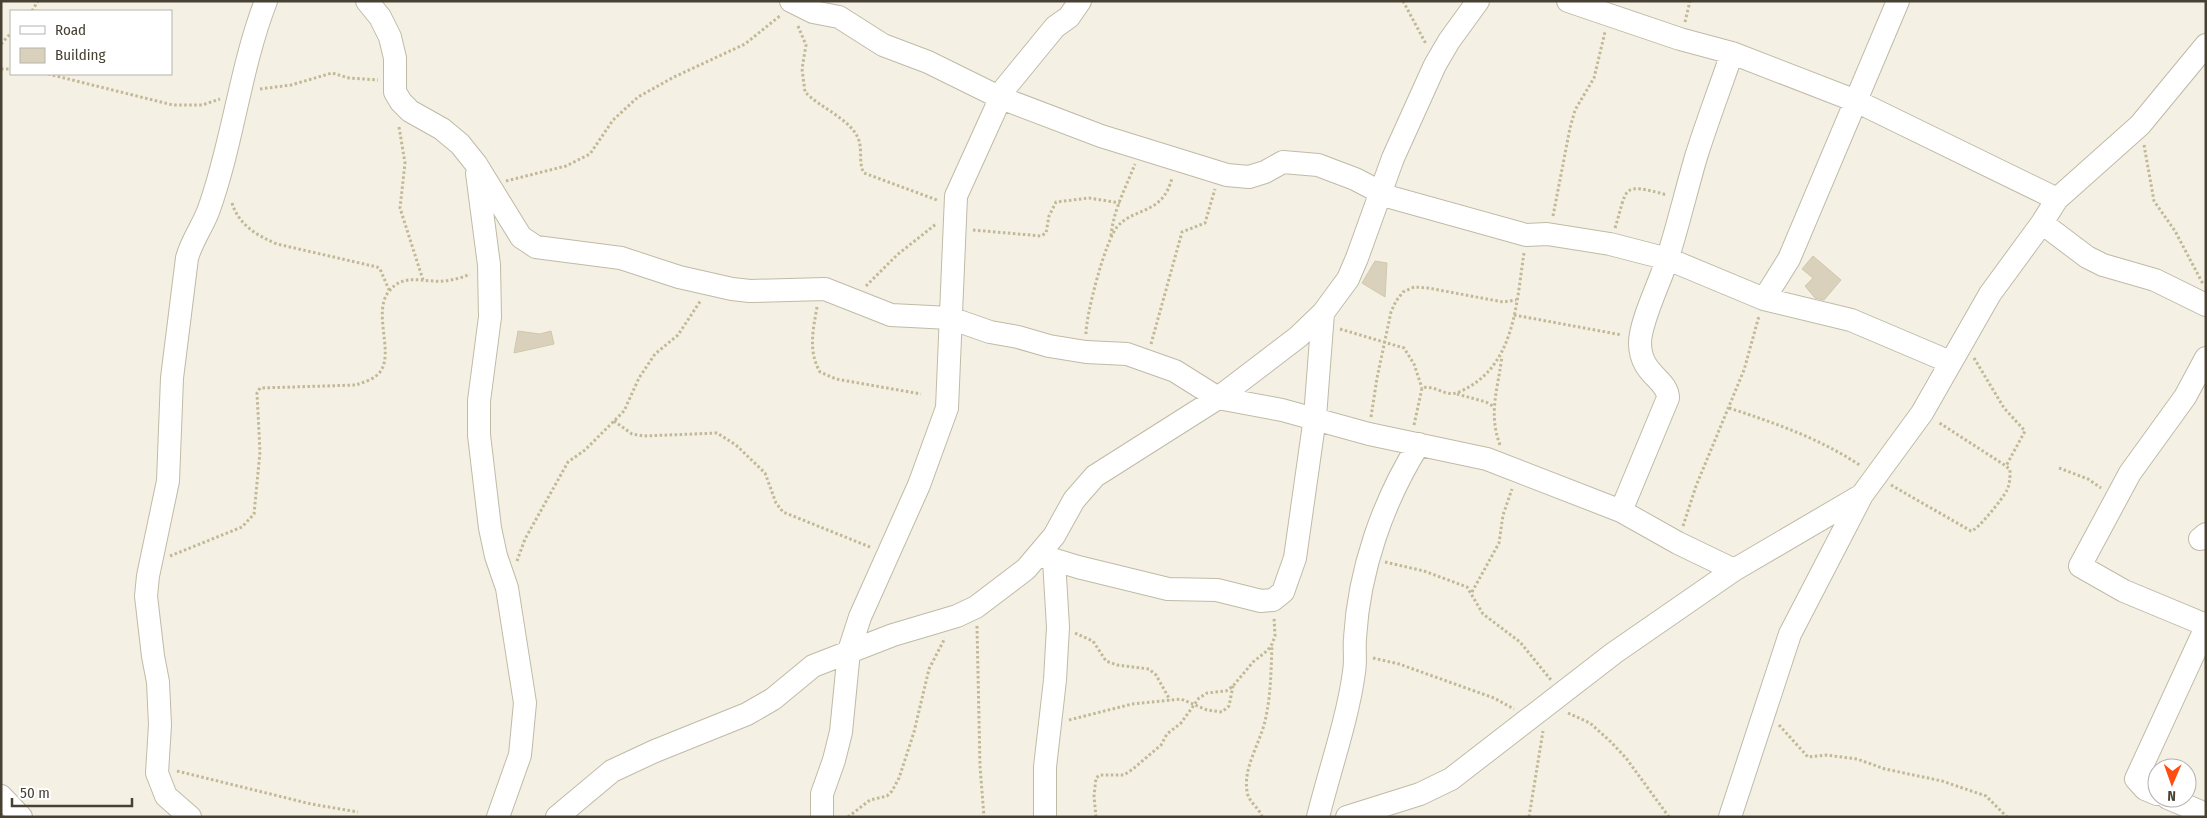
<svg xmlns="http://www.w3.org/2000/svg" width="2207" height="818" viewBox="0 0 2207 818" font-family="'Fira Sans Condensed',sans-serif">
<rect width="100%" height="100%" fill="#f4f1e4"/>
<!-- building -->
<path fill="#d9d1bb" stroke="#d2c7ab" d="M1813,256L1841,280L1824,300L1815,298L1805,286L1813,278L1802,269Z
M1375,261L1387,263L1385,297L1362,283Z
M518,331L540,334L551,331L554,344L514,353Z"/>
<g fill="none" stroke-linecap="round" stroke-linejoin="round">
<defs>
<path id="minor" d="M367,1L380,17L390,37L395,58V92L401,102L410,111L442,129L460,144L476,164L521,237L536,247L621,258L679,277L732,289L750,291L825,289L891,315L950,318L990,332L1018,337L1049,346L1086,352L1127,354L1175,371L1218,398L1282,410L1369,434L1487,459L1621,511L1678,543L1734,570
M791,1L813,12L839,17L883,45L928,62L1001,98L1101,136L1227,175L1249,177L1265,172L1283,162L1318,165L1355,179L1380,192
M1568,1L1680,39L1732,53L1856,101L2057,199
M477,173L489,265L490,317L479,401V435L490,528L496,556L507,588L525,703L520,755L498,817
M1379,194L1526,235L1547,234L1610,244L1668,259L1764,299L1851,320L1950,362
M2042,223L2087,257L2103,265L2155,280L2206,305
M1764,299L1789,259L1898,1
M2206,358L2185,397L2130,473L2080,566L2124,591L2206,625
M1621,511L1668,398C1668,379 1640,375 1640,343C1640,322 1660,282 1667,260C1678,226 1686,191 1696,157C1707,122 1720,88 1732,53
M2200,539L2206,534
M1039,555L1078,567L1168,589L1217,590L1261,601L1273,600L1283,592L1295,558L1315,417L1323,313
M2157,794L2145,789L2136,779L2206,627
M1,796L21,817
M2168,798L2206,814
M190,817L166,796L157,773L160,725L158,682L153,656L146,596L148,576L168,481L172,378L187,258C192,240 203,226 209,209C233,142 240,68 266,1
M557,817L612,771L655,751L747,714L773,699L813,666L893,635L957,616L976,607L1026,569L1054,536L1074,500L1095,476L1218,398L1298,337L1323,313L1348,279L1357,258L1393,158L1435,65L1449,41L1478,1
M822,817V794L834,760L841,732L849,651L860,617L919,485L947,408L956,196L1005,88L1055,27L1069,17L1080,1
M1045,817V767L1055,680L1058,627L1054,560
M1318,817C1329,772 1348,718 1354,672C1356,661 1354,649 1355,638C1359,570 1383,501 1419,444
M1347,817L1420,794L1451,779L1614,653L1734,570L1862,495
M1730,817L1790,634L1862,495L1922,413L1990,294L2042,223L2057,199L2140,125L2206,45"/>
</defs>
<!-- minor casing -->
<use href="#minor" stroke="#c0baa6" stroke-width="24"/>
<!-- path -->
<path stroke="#c3b896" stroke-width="3" stroke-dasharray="2.5 2.5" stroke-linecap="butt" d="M1403,1L1426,44
M32,11L38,1
M1685,22L1690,1
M798,26L806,45L802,69L805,92C819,107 850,119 858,138C863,149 858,164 864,173L937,200
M1,44L11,33
M1,69H11
M48,74L173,105H202L220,99
M260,89L291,85L332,73L349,78L378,80
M399,127L405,163L400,208L423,280
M2144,145L2154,201L2175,231L2203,284
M506,181L566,166L590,154L613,120L638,97L674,77L745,44L781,15
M232,203C239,225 256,235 277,244L377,267L380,269L389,290
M1553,216L1570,128L1575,110L1594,78L1605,32
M1615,228C1628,187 1620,182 1667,195
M973,230L1041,236L1046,233L1049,216L1056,202L1089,198L1120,203
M1111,236C1113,211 1126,187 1135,164
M866,286L897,255L936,224
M817,307C813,330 808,351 820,372L836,379L921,394
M1514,315L1622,335
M1340,329L1404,348L1414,364L1422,388
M1086,334C1086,314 1105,242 1117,227C1135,206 1162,216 1172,178
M1151,344L1182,232L1205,223L1215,189
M1974,358L2004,408L2025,431L2006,466
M1457,394L1486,402L1493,406
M1729,408C1775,423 1821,439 1861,466
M1371,417L1377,378L1391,312L1396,301L1403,292L1414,287L1428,288L1503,302L1516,300
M614,421L632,434L644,436L717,433L736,445L765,473L776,503L783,512L870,547
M1414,425L1422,388C1434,384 1446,398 1459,392C1515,368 1516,305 1524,253
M1500,445C1488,413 1498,389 1502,356
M2059,468L2088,479L2101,488
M1891,485L1971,531C1977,531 2004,497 2007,490C2010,484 2010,477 2010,470L2006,466L1938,422
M1683,526L1696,486L1744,370L1759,316
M170,556L242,527L254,514L260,452L257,393L260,388L356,385C364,382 375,379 380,372C395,352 371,311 390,290C402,276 417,280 433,281C446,282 459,279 470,274
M517,561L525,539L568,462L585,450L624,411L639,378L655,354L678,335L701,300
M1385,562L1424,571L1467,587L1483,614L1520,642L1551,680
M1472,592L1499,543L1503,515L1512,489
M977,626L980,766L984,817
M1075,633L1093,641L1106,661L1117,665L1149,669L1156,675L1170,700
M1373,658L1399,664L1494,698L1514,709
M1568,713L1590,723L1611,742L1626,758L1669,817
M1069,720L1132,704L1181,699L1207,710L1222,712L1229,706L1233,686
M1779,725L1808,757L1826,755L1857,759L1885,769L1942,781L1986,796L2007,817
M177,771L311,804L358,812
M848,817L870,800L887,796L892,791L899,778L914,732L929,669L945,638
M1096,817L1094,796L1096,778L1100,775H1124L1133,769L1161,745L1167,734L1181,723L1199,698L1207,693L1226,691L1233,686L1253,662L1268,650L1272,644L1275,636L1274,617
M1262,817C1259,807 1248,802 1247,791C1243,768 1260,743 1265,721C1271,696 1271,670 1272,644
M1529,817L1543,731"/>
<!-- minor -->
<use href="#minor" stroke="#fff" stroke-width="22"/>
</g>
<!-- border -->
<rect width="2207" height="818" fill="none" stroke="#474133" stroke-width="5"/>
<!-- legend -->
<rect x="10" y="10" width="162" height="65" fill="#ffffff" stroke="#b5b3ad"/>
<rect x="20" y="26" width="25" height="8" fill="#ffffff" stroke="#b5b3ad"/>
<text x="55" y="35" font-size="15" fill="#474133">Road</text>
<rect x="20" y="48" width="25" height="15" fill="#d9d1bb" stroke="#b5b3ad"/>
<text x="55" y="60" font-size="15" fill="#474133">Building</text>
<!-- north arrow -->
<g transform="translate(2172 783) rotate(182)"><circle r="24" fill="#ffffff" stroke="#b5b3ad"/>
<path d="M0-4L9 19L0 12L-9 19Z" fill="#ff4d10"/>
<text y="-8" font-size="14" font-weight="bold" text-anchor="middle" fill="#474133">N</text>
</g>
<!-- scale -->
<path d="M12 798v8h120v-8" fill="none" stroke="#474133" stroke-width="2.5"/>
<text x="20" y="798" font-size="15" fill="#474133" stroke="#ffffff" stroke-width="4" paint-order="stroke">50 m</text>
</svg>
